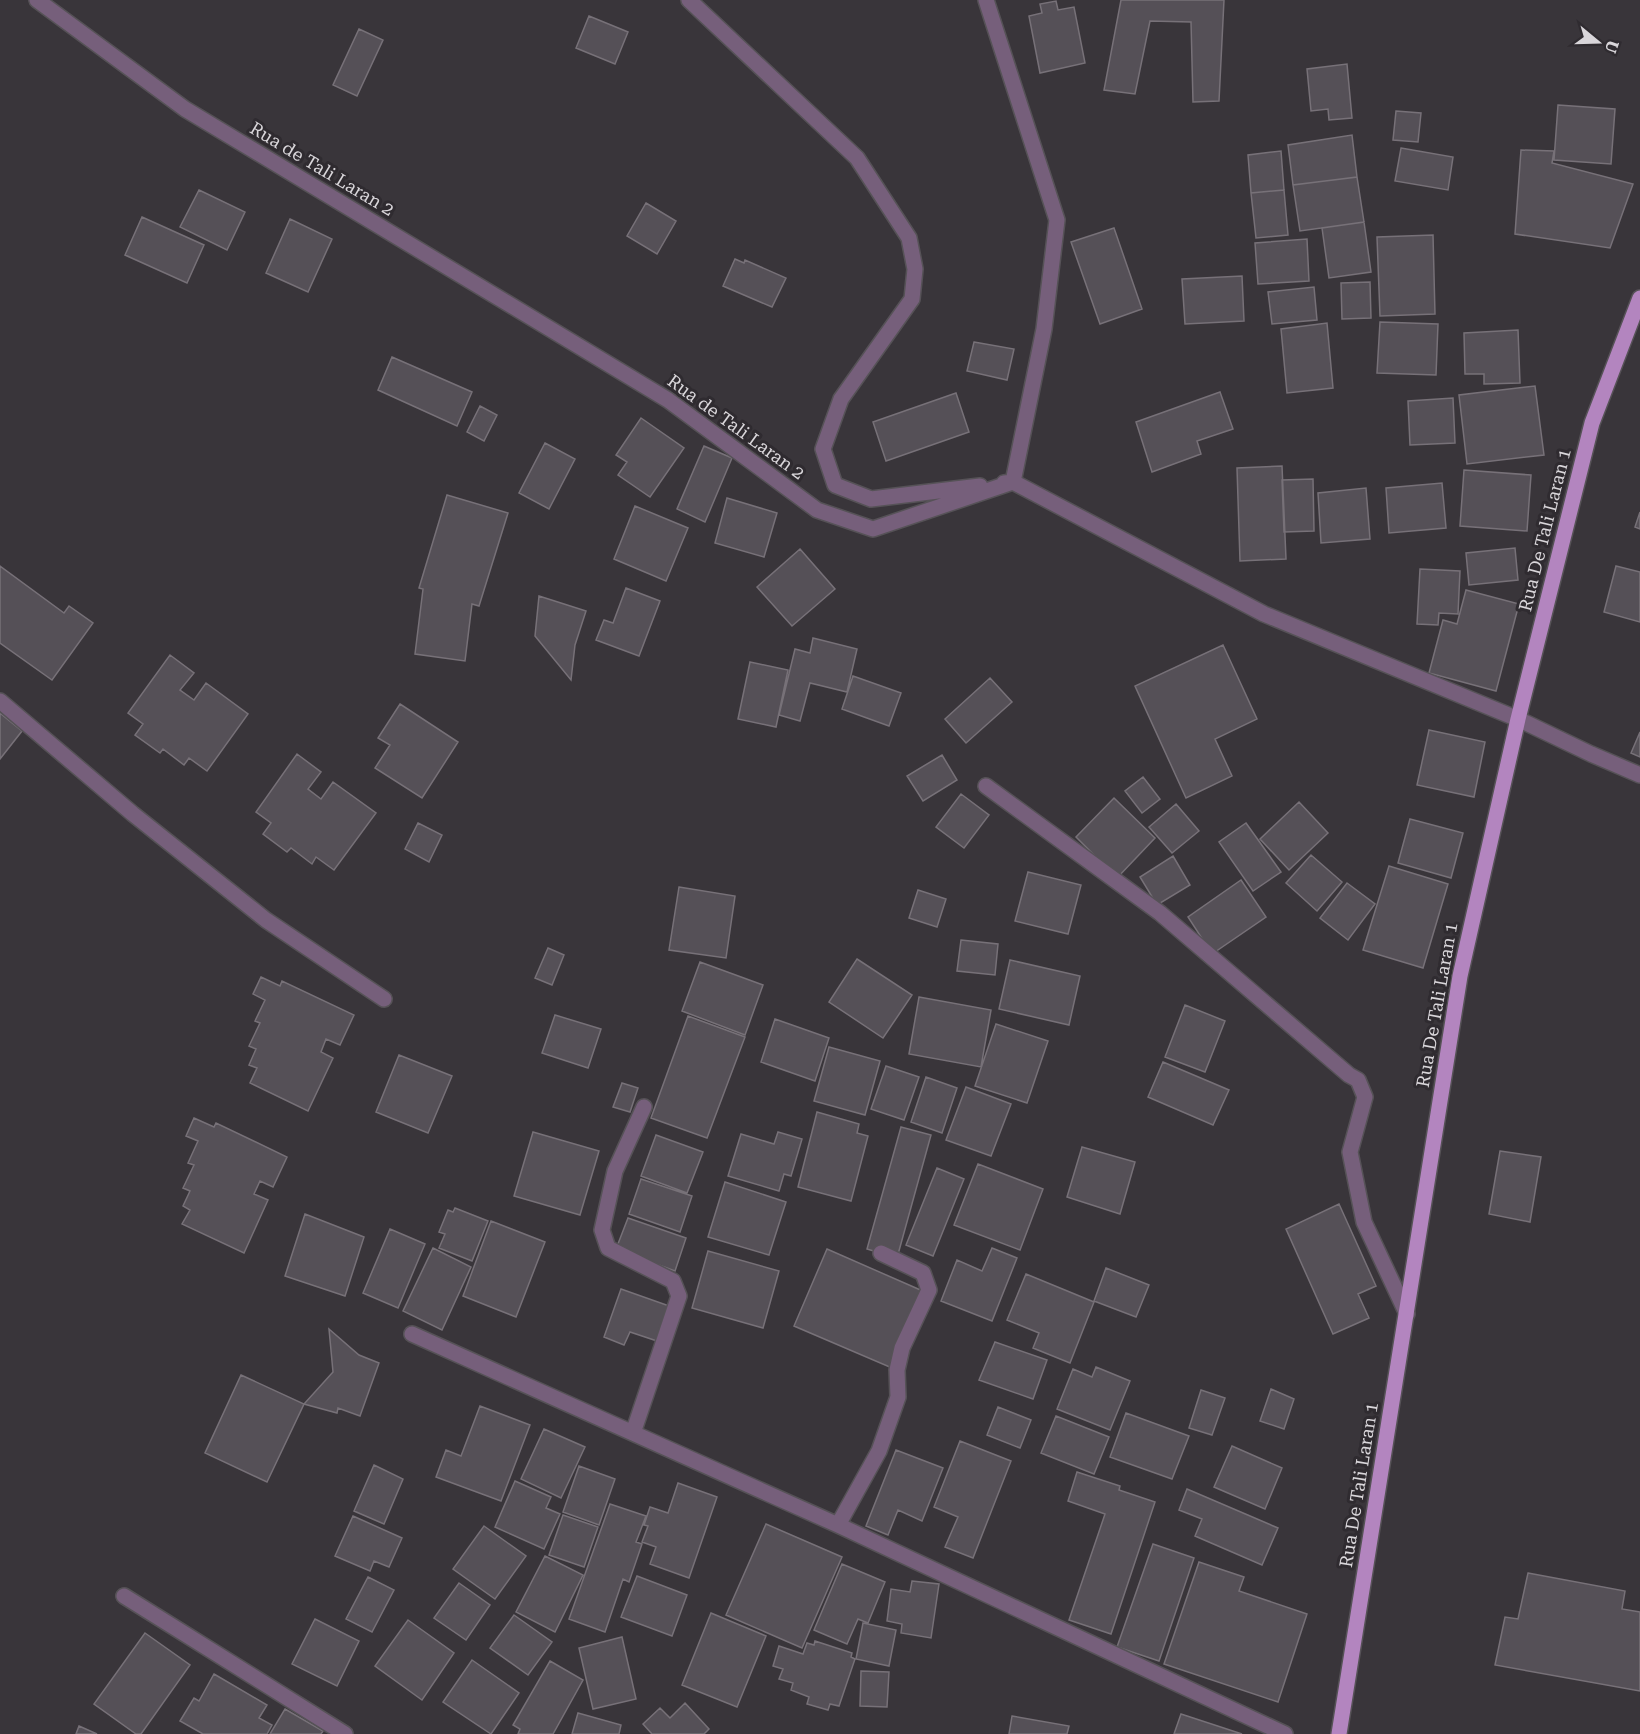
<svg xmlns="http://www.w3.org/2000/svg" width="1640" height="1734" viewBox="0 0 1640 1734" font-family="'Roboto Serif',serif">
<rect width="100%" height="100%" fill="#39353a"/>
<!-- building -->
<path fill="#555057" stroke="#777178" stroke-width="1.5" d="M1121,0H1224L1219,101L1193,102L1191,22L1150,21L1135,94L1104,90Z
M1056,1L1058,10L1074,7L1085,63L1040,73L1029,16L1042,13L1040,4Z
M589,16L628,32L615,64L576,48Z
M359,29L383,40L357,96L333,85Z
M1347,64L1352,118L1329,120L1328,109L1311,111L1307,69Z
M1558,105L1615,109L1611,164L1554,160Z
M1396,111L1421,113L1418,142L1393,140Z
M1352,135L1357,177L1293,185L1288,145Z
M1401,148L1453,157L1448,190L1395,181Z
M1521,150L1554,151L1552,163L1633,184L1610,248L1515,234Z
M1281,151L1284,190L1251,193L1248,155Z
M1357,177L1364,222L1300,231L1293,185Z
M199,190L245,212L227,250L180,227Z
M1284,190L1288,235L1256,238L1251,193Z
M646,203L676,221L657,254L627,236Z
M142,217L204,245L187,283L125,255Z
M290,219L332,239L308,292L266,273Z
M1364,222L1371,272L1329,278L1322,228Z
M1114,228L1142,309L1100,324L1071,242Z
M1433,235L1435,314L1380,316L1377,237Z
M1307,239L1309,281L1258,284L1255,243Z
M735,259L744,263L745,260L786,278L772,307L723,286Z
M1242,276L1244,321L1185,324L1182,279Z
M1370,282L1371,318L1342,319L1341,283Z
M1314,287L1317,320L1272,324L1268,292Z
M1380,322L1438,324L1436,375L1377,373Z
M1327,323L1333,388L1287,393L1281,329Z
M1518,330L1520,383L1484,384V374H1465L1464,333Z
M974,342L1014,349L1007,380L967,371Z
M392,357L472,392L457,426L378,390Z
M1535,386L1544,455L1467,464L1459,395Z
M1220,392L1233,429L1197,441L1201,454L1152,472L1136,422Z
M956,393L969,432L886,461L873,422Z
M1453,398L1455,443L1410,445L1408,401Z
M480,406L497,415L484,441L467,432Z
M641,418L684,448L650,497L618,475L627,462L616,455Z
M545,443L575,459L549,509L519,493Z
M704,446L732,458L705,522L677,509Z
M1282,466L1286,559L1240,561L1237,468Z
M1464,470L1531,475L1527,531L1460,526Z
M1313,479L1314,531L1284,532L1282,480Z
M1442,483L1446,528L1389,533L1386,488Z
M1366,488L1370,539L1321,543L1318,493Z
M447,495L508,513L479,606L472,604L465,661L415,654L423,589L419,588Z
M727,498L777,513L764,557L715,543Z
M635,506L688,528L666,581L614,559Z
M1640,512V529L1635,527Z
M1515,548L1518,580L1469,585L1466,553Z
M800,549L835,589L792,626L757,587Z
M0,566L64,613L69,606L93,623L52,680L0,643Z
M1616,566L1640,572V622L1604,612Z
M1420,569L1460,571L1458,614L1439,613L1438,625L1417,624Z
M626,588L660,601L639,656L596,640L604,620L613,623Z
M1466,590L1519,604L1496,691L1429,673L1443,620L1457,624Z
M539,596L586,611L575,645L571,680L535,636Z
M813,638L857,649L847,692L810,683L800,721L779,715L795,649L810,653Z
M1223,645L1257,719L1215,739L1232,776L1186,798L1135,686Z
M170,655L194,673L180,690L194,700L206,683L248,714L207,771L189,758L184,765L163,749L160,753L135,735L143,724L128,713Z
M750,662L788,670L776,727L738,719Z
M853,676L901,693L889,726L842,709Z
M990,678L1012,702L966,743L945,719Z
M400,704L458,742L422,798L375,768L390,745L378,738Z
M0,713L22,731L0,759Z
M1429,730L1485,742L1474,797L1417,785Z
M1640,732V757L1631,753Z
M297,754L321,772L308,789L321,799L333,782L376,813L334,870L316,857L312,864L291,848L287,852L263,834L271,823L256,812Z
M942,755L957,780L923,801L907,776Z
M1143,777L1160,799L1142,813L1125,791Z
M961,794L989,815L964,848L936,827Z
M1114,798L1155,838L1117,878L1076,837Z
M1299,802L1328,833L1289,870L1260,839Z
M1176,804L1199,831L1172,853L1149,827Z
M1410,819L1463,833L1451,878L1398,863Z
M418,823L442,835L429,862L405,849Z
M1246,823L1281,872L1253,891L1219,842Z
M1311,855L1342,882L1317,911L1286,883Z
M1173,856L1190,885L1157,905L1140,877Z
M1389,866L1448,884L1423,968L1363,950Z
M1028,872L1081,885L1068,934L1015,921Z
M1241,880L1266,917L1212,954L1188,917Z
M1347,883L1375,904L1348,940L1320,918Z
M679,887L735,896L726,958L669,950Z
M918,890L946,899L937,927L909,918Z
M961,940L998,944L995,975L957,971Z
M548,948L564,955L552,985L535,978Z
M857,959L912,995L883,1038L829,1002Z
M1010,960L1080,976L1069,1025L999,1009Z
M700,962L763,985L745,1035L682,1011Z
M261,977L280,986L282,981L354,1015L340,1045L326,1039L321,1052L333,1058L308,1111L250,1083L257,1068L249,1065L256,1049L249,1046L260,1023L255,1021L265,1000L253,994Z
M919,997L991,1010L981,1067L909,1054Z
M1185,1005L1225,1021L1205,1072L1165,1057Z
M555,1015L601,1029L588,1068L542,1053Z
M688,1016L745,1037L707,1138L651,1118Z
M775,1019L829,1038L815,1081L761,1062Z
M996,1024L1048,1041L1027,1103L975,1086Z
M829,1047L880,1061L865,1115L814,1101Z
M399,1055L452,1076L428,1133L376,1112Z
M1163,1062L1229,1090L1213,1125L1148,1097Z
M886,1066L919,1077L904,1120L871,1109Z
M926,1077L957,1088L942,1133L911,1122Z
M622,1083L638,1088L630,1112L613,1107Z
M966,1087L1011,1104L991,1156L946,1140Z
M817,1112L859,1124L857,1133L868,1136L851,1201L798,1187Z
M194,1118L214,1127L216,1123L287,1157L273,1187L260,1181L254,1194L268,1200L244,1253L182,1224L190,1210L183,1206L190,1191L183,1188L194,1165L188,1163L198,1141L186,1136Z
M901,1127L931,1135L897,1258L867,1249Z
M533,1132L599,1151L580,1215L514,1196Z
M778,1132L802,1139L791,1176L784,1174L779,1191L728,1176L741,1134L774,1144Z
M656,1135L703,1152L687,1193L641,1176Z
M1082,1147L1135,1162L1120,1214L1067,1197Z
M1500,1151L1541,1157L1530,1222L1489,1214Z
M978,1164L1043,1189L1020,1250L954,1225Z
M937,1168L964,1179L933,1256L906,1245Z
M641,1179L692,1196L680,1232L629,1214Z
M725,1182L786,1202L769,1255L708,1237Z
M1339,1204L1376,1286L1358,1294L1369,1318L1333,1334L1286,1229Z
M455,1208L488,1221L472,1261L439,1248L445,1234L439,1232L448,1210L453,1212Z
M305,1214L364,1237L345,1296L285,1276Z
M628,1218L686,1238L675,1271L616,1249Z
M491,1221L545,1242L516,1317L463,1296Z
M390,1229L425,1244L398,1308L363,1293Z
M433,1248L471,1267L442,1330L403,1311Z
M992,1248L1017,1258L992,1321L941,1301L957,1260L982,1271Z
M827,1249L925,1292L892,1368L794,1326Z
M708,1251L779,1271L763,1328L692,1308Z
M1106,1268L1149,1285L1136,1317L1094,1301Z
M1026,1274L1094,1302L1070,1363L1033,1348L1039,1333L1007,1320Z
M621,1289L672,1307L660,1342L630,1332L624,1345L604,1337Z
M329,1329L359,1355L379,1363L360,1416L338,1408L337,1413L304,1404L333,1372Z
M995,1342L1047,1360L1033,1399L979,1380Z
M1096,1367L1130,1381L1110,1430L1057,1409L1073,1369L1092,1377Z
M241,1375L304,1404L267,1482L205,1453Z
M1271,1389L1294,1399L1284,1429L1260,1421Z
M1201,1390L1225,1398L1212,1435L1189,1428Z
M480,1406L530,1425L501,1501L436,1477L446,1450L461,1456Z
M998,1407L1031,1420L1020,1448L987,1435Z
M1126,1413L1189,1436L1172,1479L1110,1457Z
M1056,1416L1109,1437L1094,1474L1041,1453Z
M544,1429L585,1447L561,1498L521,1479Z
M960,1441L1011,1461L973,1558L945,1547L958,1517L934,1507Z
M1232,1446L1282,1468L1265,1509L1214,1487Z
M896,1450L943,1468L922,1521L898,1510L888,1535L866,1526Z
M374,1465L403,1479L384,1524L354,1511Z
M579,1466L615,1479L599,1525L563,1512Z
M1077,1472L1120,1486L1119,1490L1155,1502L1111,1634L1069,1620L1105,1514L1068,1501Z
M515,1481L551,1497L546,1508L560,1514L544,1549L495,1527Z
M678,1483L717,1497L689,1578L650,1564L656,1547L642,1542L648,1526L644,1525L650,1507L668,1513Z
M1187,1489L1278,1528L1262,1565L1195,1536L1202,1519L1179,1510Z
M610,1504L646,1516L636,1542L642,1544L629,1582L623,1579L605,1632L569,1619Z
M563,1515L598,1527L584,1567L549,1555Z
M353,1516L402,1538L389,1567L374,1561L370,1571L335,1556Z
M766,1524L842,1557L802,1648L726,1615Z
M484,1526L526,1556L495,1599L453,1569Z
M1153,1544L1194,1558L1159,1661L1117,1647Z
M545,1556L583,1575L555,1632L516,1612Z
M1199,1562L1244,1577L1239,1591L1307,1614L1278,1702L1164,1664Z
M842,1564L885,1582L868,1623L858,1619L847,1644L814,1630Z
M1528,1573L1625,1591L1622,1609L1640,1612V1691L1495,1665L1505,1617L1518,1619Z
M637,1576L687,1595L672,1636L621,1617Z
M368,1577L394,1590L372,1632L346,1619Z
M912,1581L939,1584L931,1638L901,1633L902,1624L887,1621L891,1589L910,1592Z
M459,1583L490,1605L466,1640L434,1618Z
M711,1613L766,1636L737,1707L682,1685Z
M514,1615L552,1642L528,1675L490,1648Z
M315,1619L359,1641L337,1686L292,1664Z
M408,1620L454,1653L422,1700L375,1666Z
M863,1623L896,1630L889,1666L856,1659Z
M145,1633L190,1665L141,1734H136L94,1704Z
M622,1637L636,1699L593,1709L579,1648Z
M815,1641L852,1653L851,1657L855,1659L839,1706L830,1704L828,1710L807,1704L809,1697L791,1690L793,1683L779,1679L783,1669L773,1666L779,1646L803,1654L807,1643L814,1645Z
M472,1660L519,1693L491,1734L443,1702Z
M550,1661L583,1680L553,1734H518L520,1729L513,1725Z
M861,1671L889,1672L887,1707L860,1706Z
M214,1674L267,1705L259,1718L272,1725L267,1734H203L180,1721L194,1698L199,1701Z
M685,1703L709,1729L704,1734H652L643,1724L660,1708L670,1718Z
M285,1709L323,1731L321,1734H270Z
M578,1713L621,1725L619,1734H572Z
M1181,1714L1242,1734H1174Z
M1012,1716L1069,1726L1067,1734H1009Z
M79,1726L97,1734H76Z"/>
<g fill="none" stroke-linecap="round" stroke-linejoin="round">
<defs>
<path id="street" d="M37,0L185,109L668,400L817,510L873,529L1013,482L1044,329L1057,220L986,0
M689,0L857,158L909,238L915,269L912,299L841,399L823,449L835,485L871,499L980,486
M1004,483L1013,482L1264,614L1518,719L1591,754L1640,775
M0,701L133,814L266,920L384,999
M986,786L1160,913L1349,1075L1358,1080L1365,1097L1350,1152L1364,1222L1407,1314
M412,1334L838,1525L1285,1734
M633,1433L679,1296L673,1281L608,1248L602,1230L615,1171L644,1107
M838,1525L879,1451L898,1397L897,1370L902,1348L929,1290L923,1273L881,1253
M124,1596L345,1734"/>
<path id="primary" d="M1339,1734L1460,976L1518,719L1592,423L1640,298"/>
</defs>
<!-- street casing -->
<use href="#street" stroke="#565257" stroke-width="18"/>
<!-- primary casing -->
<use href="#primary" stroke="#565257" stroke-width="18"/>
<!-- street -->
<use href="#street" stroke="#765f7b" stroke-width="15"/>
<!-- primary -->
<use href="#primary" stroke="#b385bf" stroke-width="15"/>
</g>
<g text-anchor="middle" stroke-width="6" stroke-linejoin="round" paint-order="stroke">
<!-- street labels -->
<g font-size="18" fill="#d9d6da" stroke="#2f2b30">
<text transform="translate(322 169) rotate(31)" y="6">Rua de Tali Laran 2</text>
<text transform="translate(736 427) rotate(36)" y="6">Rua de Tali Laran 2</text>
<text transform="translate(1545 530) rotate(-76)" y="6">Rua De Tali Laran 1</text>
<text transform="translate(1437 1005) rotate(-80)" y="6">Rua De Tali Laran 1</text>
<text transform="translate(1359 1485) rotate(-81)" y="6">Rua De Tali Laran 1</text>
</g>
</g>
<!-- north arrow -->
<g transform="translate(1598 42) rotate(109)" stroke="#2f2b30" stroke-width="4.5" paint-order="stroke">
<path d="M0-4.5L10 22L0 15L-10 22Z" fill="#d9d6da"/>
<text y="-9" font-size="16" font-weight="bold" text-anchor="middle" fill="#d9d6da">U</text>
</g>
</svg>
